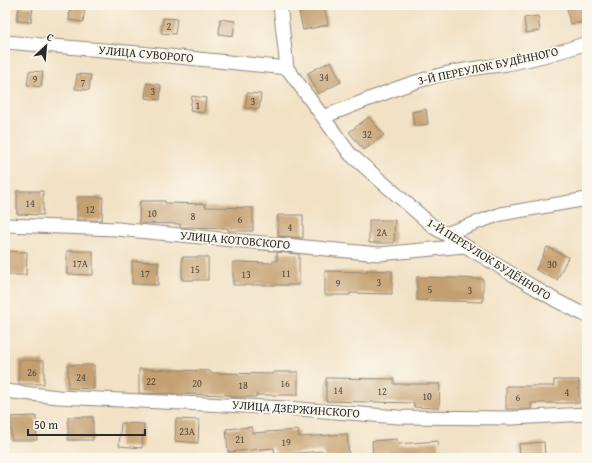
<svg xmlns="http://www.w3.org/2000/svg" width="592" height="463" viewBox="0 0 592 463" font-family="'Gentium Book Plus',serif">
<rect width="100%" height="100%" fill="#fbf7ec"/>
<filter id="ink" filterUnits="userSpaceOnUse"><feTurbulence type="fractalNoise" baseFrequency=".025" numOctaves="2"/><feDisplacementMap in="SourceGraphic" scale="8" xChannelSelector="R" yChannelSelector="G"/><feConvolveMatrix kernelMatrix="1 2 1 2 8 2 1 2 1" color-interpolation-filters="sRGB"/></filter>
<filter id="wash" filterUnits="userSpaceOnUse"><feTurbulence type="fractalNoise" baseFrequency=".012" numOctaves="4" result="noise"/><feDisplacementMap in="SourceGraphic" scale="16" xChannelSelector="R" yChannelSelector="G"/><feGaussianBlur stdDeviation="0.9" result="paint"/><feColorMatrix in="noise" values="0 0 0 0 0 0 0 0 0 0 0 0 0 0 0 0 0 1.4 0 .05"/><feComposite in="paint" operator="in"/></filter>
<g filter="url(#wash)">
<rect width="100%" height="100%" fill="#f2e1c4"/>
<g id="blocks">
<!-- building -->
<path fill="#c4a071" d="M70,5L85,7L83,22L69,20Z
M309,5H324L328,25L303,30L298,7Z
M19,6L33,7L31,22L17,21Z
M582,7L584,22L570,24L567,9Z
M538,16L540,31L526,33L524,18Z
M163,18L177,19L175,34L161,33Z
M220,19L235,21L233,36L219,34Z
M331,61L341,82L318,94L308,73Z
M29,71L43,72L41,87L27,85Z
M77,74L91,75L89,90L75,89Z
M147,83L161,85L160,100L145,98Z
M247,93L261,94L259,109L245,108Z
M192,96L206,98L204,113L190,111Z
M426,109L428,124L414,126L412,112Z
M369,117L384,135L364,150L349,132Z
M17,191H43V215L17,214Z
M77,197H103L102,220H77Z
M140,201H165V203L206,204L205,207L253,208V231H228V228L183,227H180V224L139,223Z
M278,215H303V238L278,236Z
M369,220H395L394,243H369Z
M547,247L568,257L557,280L536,270Z
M5,251L27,252L26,275H5Z
M67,251H93V275L67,274Z
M277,252L299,254V285H233V262L273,263V261H277Z
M182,257H208V280H182Z
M132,261L158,262V285L132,284Z
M367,270L392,271V294L350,293V295H325V271L367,272Z
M417,277L483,279V302L417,300Z
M19,360L44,361V384H19Z
M68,365H94V389L68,388Z
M139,369L210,371V373L273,374V372H298V395H256V397H231V395L139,393Z
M326,378L394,379V384H440L439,408L414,407V403L326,401Z
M554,380H579V403H531V409H506V386H554Z
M36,416L37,440H11V417Z
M68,417H93V440H68Z
M176,419L199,420L198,443L175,441Z
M121,423L144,424L142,448L119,446Z
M252,427V433L298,430L299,437L347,434L349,457L324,458L323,451L275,455L274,448L228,452L226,429Z
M397,439L398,444L438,441L439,458H373L372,441Z
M544,442L545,458H520L519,444Z"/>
</g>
</g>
<g filter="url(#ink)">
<use href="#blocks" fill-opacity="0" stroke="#8e8678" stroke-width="1"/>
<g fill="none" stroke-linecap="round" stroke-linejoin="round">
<defs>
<path id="minor" d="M280,5L287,68L350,154L435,228L557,301L587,316
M5,42L139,53L287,68
M323,117C364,102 402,84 444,74C465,69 486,67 507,64C534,59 561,52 587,43
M5,225L117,229L379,254L465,246
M445,234L501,214L587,199
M5,391L58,397L287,408L398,417L512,418L587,414"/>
</defs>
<!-- minor casing -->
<use href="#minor" stroke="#8e8678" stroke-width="15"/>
<!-- minor -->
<use href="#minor" stroke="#fff" stroke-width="13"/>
</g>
</g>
<g text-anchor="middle" stroke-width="4" stroke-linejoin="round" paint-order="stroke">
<!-- number labels -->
<g font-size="10" fill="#51483c">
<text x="169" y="30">2</text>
<text x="324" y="81">34</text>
<text x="35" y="83">9</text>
<text x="83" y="86">7</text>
<text x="153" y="95">3</text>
<text x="253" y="105">3</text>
<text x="198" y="109">1</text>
<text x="367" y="138">32</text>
<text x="30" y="207">14</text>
<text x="90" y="213">12</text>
<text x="152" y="217">10</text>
<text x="193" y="220">8</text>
<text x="240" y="223">6</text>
<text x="290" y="231">4</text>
<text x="382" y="236">2А</text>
<text x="80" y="267">17А</text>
<text x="552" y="268">30</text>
<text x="195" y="273">15</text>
<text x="145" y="277">17</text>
<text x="286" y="277">11</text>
<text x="246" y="278">13</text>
<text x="379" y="286">3</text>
<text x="338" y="287">9</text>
<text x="430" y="293">5</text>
<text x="470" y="294">3</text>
<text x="32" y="376">26</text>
<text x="81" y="381">24</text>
<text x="151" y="385">22</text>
<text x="197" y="387">20</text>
<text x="285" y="387">16</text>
<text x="243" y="389">18</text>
<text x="338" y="394">14</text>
<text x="382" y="395">12</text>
<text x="567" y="396">4</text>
<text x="427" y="400">10</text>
<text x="518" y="401">6</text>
<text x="187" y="435">23А</text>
<text x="240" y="443">21</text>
<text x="286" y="446">19</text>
</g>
<!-- street labels -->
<g font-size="12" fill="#2b2b2b" stroke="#fbf7ec">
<text transform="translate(146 54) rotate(5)" y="4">УЛИЦА СУВОРОГО</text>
<text transform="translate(488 66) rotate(-12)" y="4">3-Й ПЕРЕУЛОК БУДЁННОГО</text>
<text transform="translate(235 240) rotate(5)" y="4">УЛИЦА КОТОВСКОГО</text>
<text transform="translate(489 259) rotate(32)" y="4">1-Й ПЕРЕУЛОК БУДЁННОГО</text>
<text transform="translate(296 409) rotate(4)" y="4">УЛИЦА ДЗЕРЖИНСКОГО</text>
</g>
</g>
<!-- margin -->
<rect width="592" height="463" fill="none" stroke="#fbf7ec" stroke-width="20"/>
<!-- north arrow -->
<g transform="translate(46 46) rotate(26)" stroke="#fbf7ec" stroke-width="3" paint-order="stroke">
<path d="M0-3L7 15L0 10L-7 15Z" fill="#2b2b2b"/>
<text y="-6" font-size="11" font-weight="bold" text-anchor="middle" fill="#2b2b2b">С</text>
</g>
<!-- scale -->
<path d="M28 429v6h117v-6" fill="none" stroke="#2b2b2b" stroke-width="2"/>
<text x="34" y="429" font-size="12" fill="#2b2b2b" stroke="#fbf7ec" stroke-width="3" paint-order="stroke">50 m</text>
</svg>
